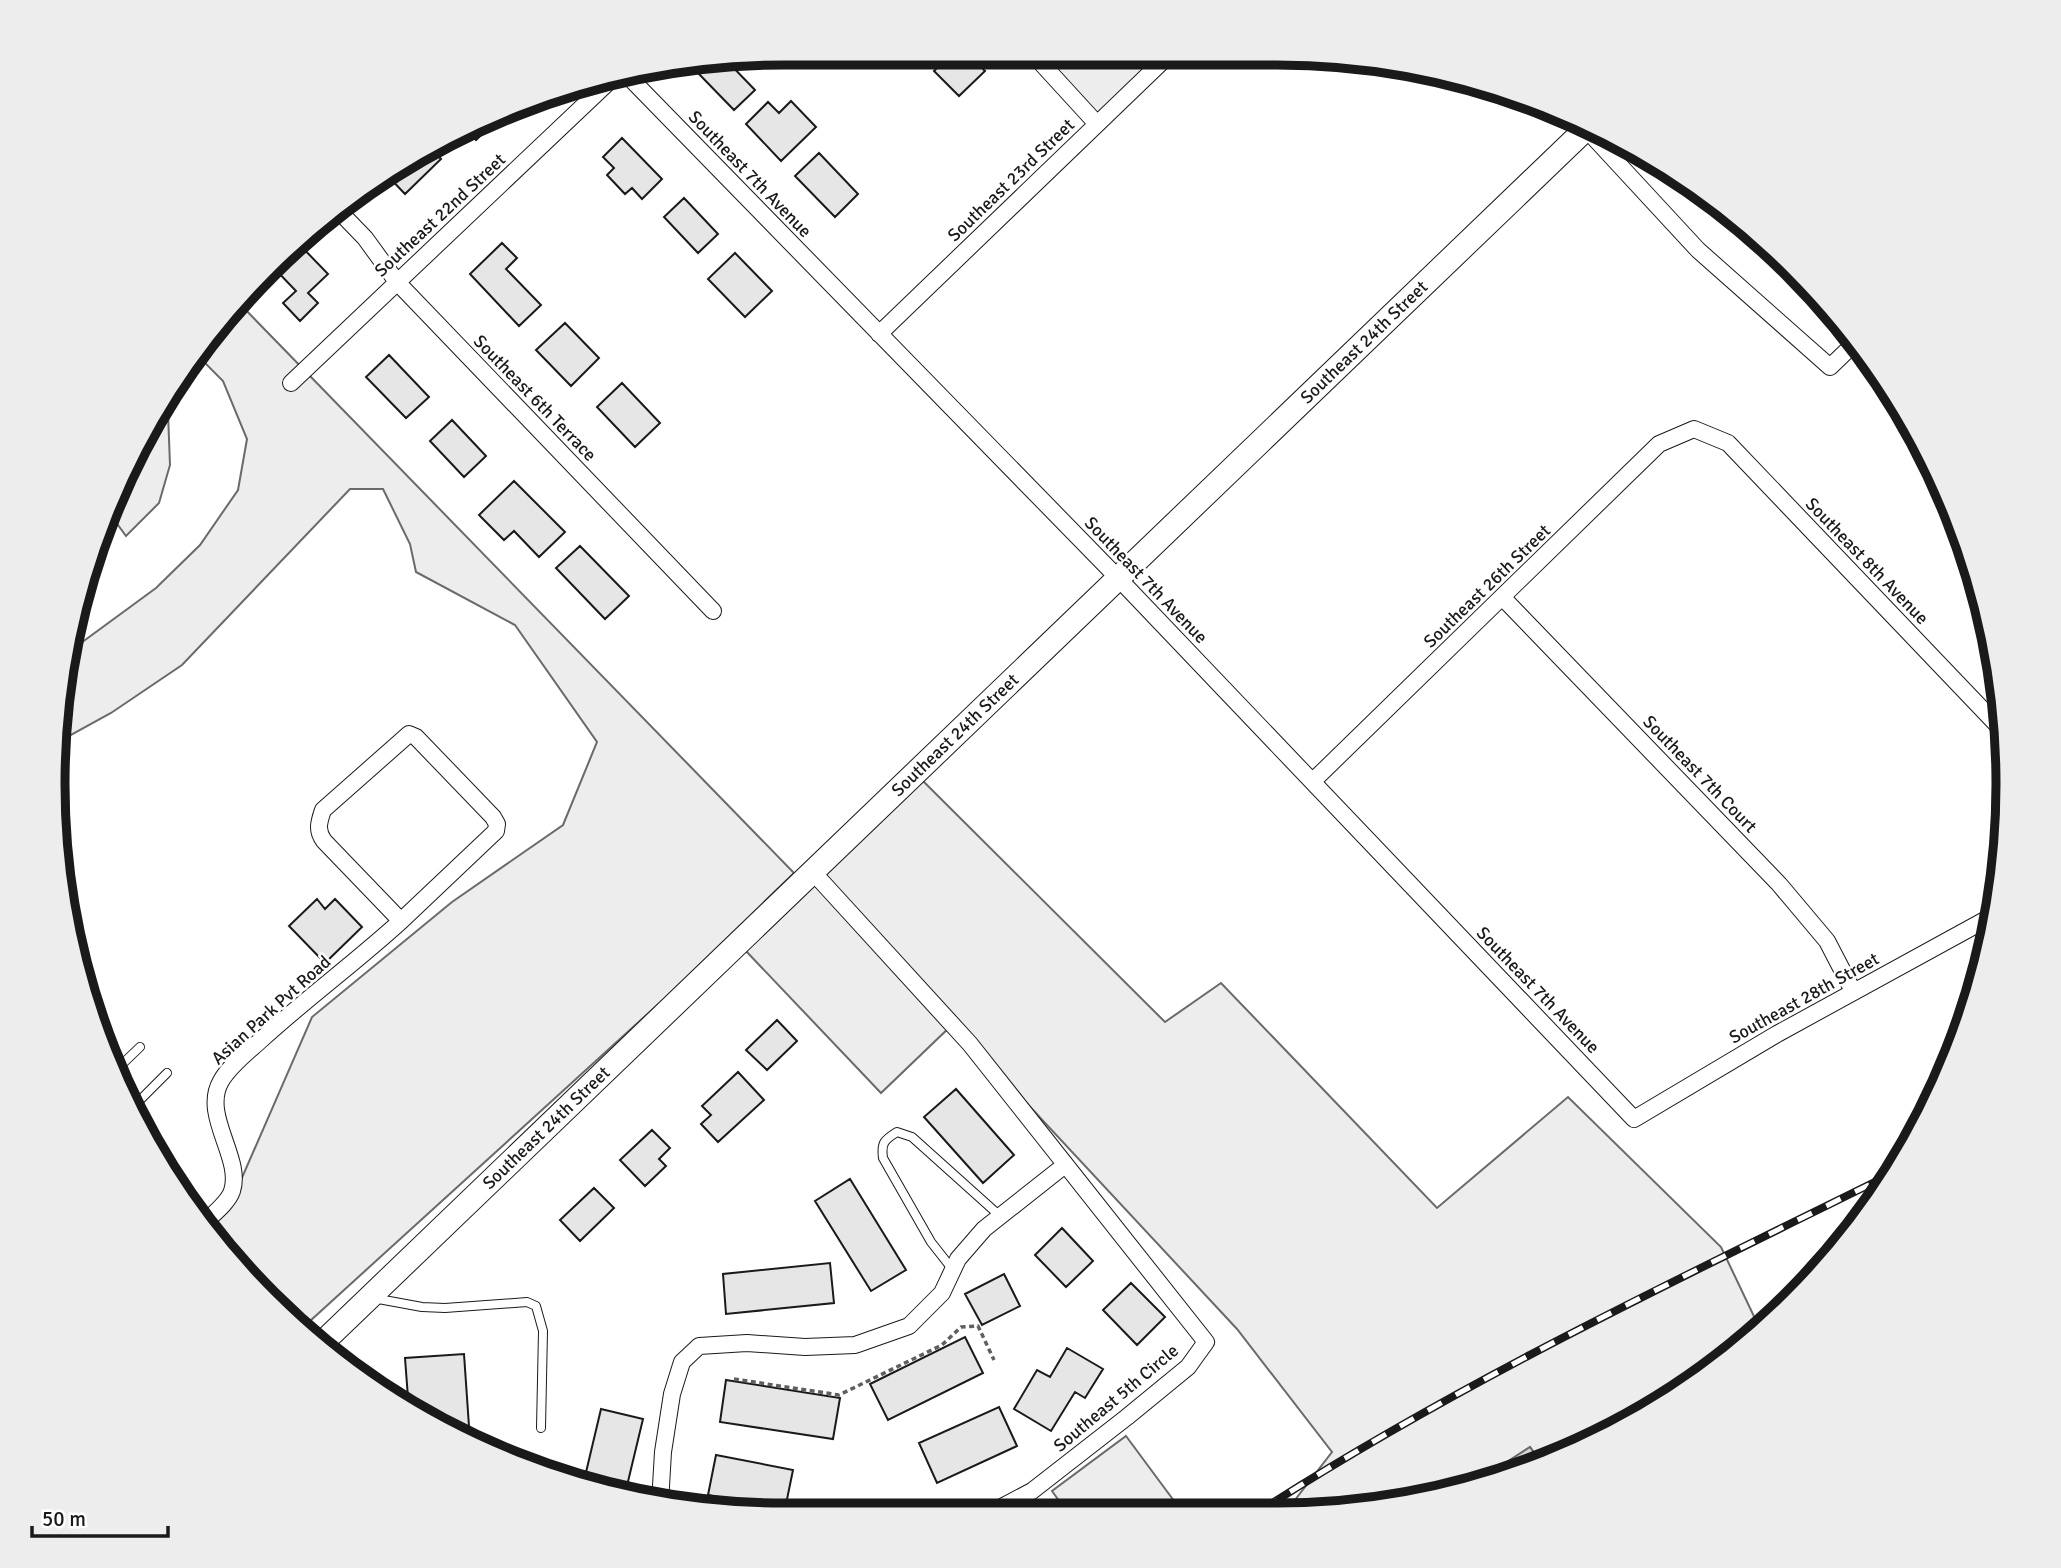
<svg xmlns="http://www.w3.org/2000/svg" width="2061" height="1568" viewBox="0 0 2061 1568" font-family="Signika,sans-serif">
<rect width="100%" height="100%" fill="#fff"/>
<!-- built -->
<path fill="#ededed" stroke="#6a6a6a" stroke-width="2" d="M1024,53L1169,54L1094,126Z
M236,300L794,873L665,998L299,1331L208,1228L241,1180L312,1017L452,902L563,825L597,742L515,625L416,572L410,544L383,489H350L182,665L111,713L60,741L66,654L156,588L200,545L238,490L247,439L223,381L198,356Z
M165,405L168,413L170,465L159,503L126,536L110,514L128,460Z
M922,780L1165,1022L1221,983L1437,1208L1568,1097L1721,1247L1760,1329L1684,1392L1557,1460L1542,1464L1530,1447L1476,1482L1372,1509H1288L1332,1452L1237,1329L953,1024L881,1093L745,950Z
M1126,1436L1180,1509H1065L1052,1491Z"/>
<!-- water -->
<path fill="#d7d7d7" stroke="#6a6a6a" stroke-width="2" d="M1530,1447L1542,1464L1476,1482Z"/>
<!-- building -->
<path fill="#e6e6e6" stroke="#1a1a1a" stroke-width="2" d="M932,53H968L985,71L959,96L934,71L942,63Z
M726,60L755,90L734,110L697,72L707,63Z
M791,101L816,127L781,161L746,124L768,102L779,113Z
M500,117L476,140L467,130Z
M622,138L662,179L642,199L632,188L625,194L607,175L614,168L603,157Z
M429,146L441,159L405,194L385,173Z
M819,153L858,194L835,217L795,176Z
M684,198L718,234L698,253L664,217Z
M297,242L328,274L308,293L318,303L300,321L283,303L296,291L272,266Z
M502,243L517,258L506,269L541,305L519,326L470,274Z
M735,253L772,291L745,317L708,279Z
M565,323L599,358L571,386L536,350Z
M389,355L429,397L406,418L366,377Z
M622,383L660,423L635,447L597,407Z
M452,420L486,456L464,477L430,441Z
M514,481L565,532L539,557L514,531L504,540L479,515Z
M580,546L629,596L605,619L556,568Z
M77,611L85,621L68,637Z
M317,899L325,909L335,899L362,927L325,963L289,926Z
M777,1020L797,1041L767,1070L746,1050Z
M738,1072L764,1100L718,1142L701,1124L711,1115L702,1106Z
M956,1089L1014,1155L983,1183L924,1117Z
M652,1130L670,1148L659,1159L666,1166L645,1186L620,1160Z
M850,1179L906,1270L871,1291L815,1201Z
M594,1188L614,1208L580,1241L560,1220Z
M1062,1228L1093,1261L1066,1287L1035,1255Z
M830,1263L834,1303L726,1314L723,1274Z
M1004,1274L1020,1306L982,1325L965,1294Z
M1131,1283L1165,1317L1137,1345L1103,1310Z
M965,1337L983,1373L888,1420L870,1384Z
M1067,1348L1103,1369L1085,1398L1075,1392L1051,1431L1014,1409L1037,1370L1050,1377Z
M464,1354L470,1441L418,1417L409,1411L405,1358Z
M1712,1369L1684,1392L1658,1406L1653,1398Z
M726,1380L840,1398L833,1439L720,1422Z
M1639,1402L1645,1413L1585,1445L1580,1437Z
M999,1407L1017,1446L937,1483L919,1443Z
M601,1409L643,1419L625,1494L583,1485Z
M716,1455L793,1470L785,1509L708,1495Z"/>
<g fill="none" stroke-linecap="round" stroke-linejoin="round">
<defs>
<path id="lane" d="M116,1070L140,1047
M134,1106L167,1073
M953,1270L931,1242L883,1158C881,1143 884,1140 897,1132L912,1137L1000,1216
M373,1298L422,1307L445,1308L527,1302L536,1306L543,1331L541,1428"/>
<path id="street" d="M1032,53L1097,124
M625,73L1119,579L1634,1119L1777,1034L1996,914
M1586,129L1698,250L1830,367L1856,342
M335,207L365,238L397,282L713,611
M879,334L1170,54
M291,383L616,75
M1503,598L1779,884L1827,941L1853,991
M1313,781L1659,444L1694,429L1728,443L2003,731
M812,871L970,1044L1206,1342L1188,1367L1127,1417L1032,1491L998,1509
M204,1223C213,1214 228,1203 232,1191C243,1158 201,1115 221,1081C230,1065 249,1051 262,1039C307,998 356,962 401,921L496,831L497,824L493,817L416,737L409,734L323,810C319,822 316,830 324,841L401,921
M660,1503L663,1452L672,1394L682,1362L699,1346L747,1343L805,1347L855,1345L909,1326L942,1293L958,1259L984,1229L1065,1165"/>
<g id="secondary">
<path id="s1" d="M319,1346L1591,124"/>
</g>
</defs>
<!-- lane casing -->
<use href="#lane" stroke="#1a1a1a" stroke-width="10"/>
<!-- street casing -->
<use href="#street" stroke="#1a1a1a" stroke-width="18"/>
<!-- secondary casing -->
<use href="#secondary" stroke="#1a1a1a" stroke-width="25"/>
<!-- path -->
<path stroke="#5f5f5f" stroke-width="3.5" stroke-dasharray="5 3.5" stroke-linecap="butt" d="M734,1379L839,1395L942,1345L961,1327L978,1326L994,1360"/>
<!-- lane -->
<use href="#lane" stroke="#fff" stroke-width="8"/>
<!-- street -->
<use href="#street" stroke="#fff" stroke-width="16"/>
<!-- secondary -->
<use href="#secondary" stroke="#fff" stroke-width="23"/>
<defs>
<path id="rail" d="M1263,1509C1464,1380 1681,1278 1895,1172"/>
</defs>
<!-- rail casing -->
<use href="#rail" stroke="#1a1a1a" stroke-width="8"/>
<!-- rail -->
<use href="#rail" stroke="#fff" stroke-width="5" stroke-dasharray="16" stroke-linecap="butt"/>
</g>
<g text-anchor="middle" stroke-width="5" stroke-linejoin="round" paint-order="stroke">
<!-- street labels -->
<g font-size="18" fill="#1a1a1a" stroke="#fff">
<text transform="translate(750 174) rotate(46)" y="6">Southeast 7th Avenue</text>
<text transform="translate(1011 180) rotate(-44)" y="6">Southeast 23rd Street</text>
<text transform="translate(440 215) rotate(-43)" y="6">Southeast 22nd Street</text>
<text dy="6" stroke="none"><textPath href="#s1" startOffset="1449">Southeast 24th Street</textPath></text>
<text transform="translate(535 398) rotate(46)" y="6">Southeast 6th Terrace</text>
<text transform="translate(1867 561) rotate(46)" y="6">Southeast 8th Avenue</text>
<text transform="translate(1146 580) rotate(46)" y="6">Southeast 7th Avenue</text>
<text transform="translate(1487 586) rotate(-44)" y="6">Southeast 26th Street</text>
<text dy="6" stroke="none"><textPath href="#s1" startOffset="882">Southeast 24th Street</textPath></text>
<text transform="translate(1700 774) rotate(46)" y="6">Southeast 7th Court</text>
<text transform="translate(1538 990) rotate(46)" y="6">Southeast 7th Avenue</text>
<text transform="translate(1804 998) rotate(-29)" y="6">Southeast 28th Street</text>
<text transform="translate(271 1010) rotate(-42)" y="6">Asian Park Pvt Road</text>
<text dy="6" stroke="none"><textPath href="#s1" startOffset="315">Southeast 24th Street</textPath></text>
<text transform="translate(1116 1398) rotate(-40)" y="6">Southeast 5th Circle</text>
</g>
</g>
<!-- crop -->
<path d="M0 0H2061V1568H0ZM784 65H1277A719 719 0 0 1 1996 784V784A719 719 0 0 1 1277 1503H784A719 719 0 0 1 65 784V784A719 719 0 0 1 784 65Z" fill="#ededed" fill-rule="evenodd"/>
<path fill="none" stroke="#1a1a1a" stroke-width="9" d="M784 65H1277A719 719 0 0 1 1996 784V784A719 719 0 0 1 1277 1503H784A719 719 0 0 1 65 784V784A719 719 0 0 1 784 65Z"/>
<!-- scale -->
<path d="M32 1526v10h136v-10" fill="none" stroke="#1a1a1a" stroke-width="3.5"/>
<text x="42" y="1526" font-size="21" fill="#1a1a1a" stroke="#ffffff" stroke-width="5" paint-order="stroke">50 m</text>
</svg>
